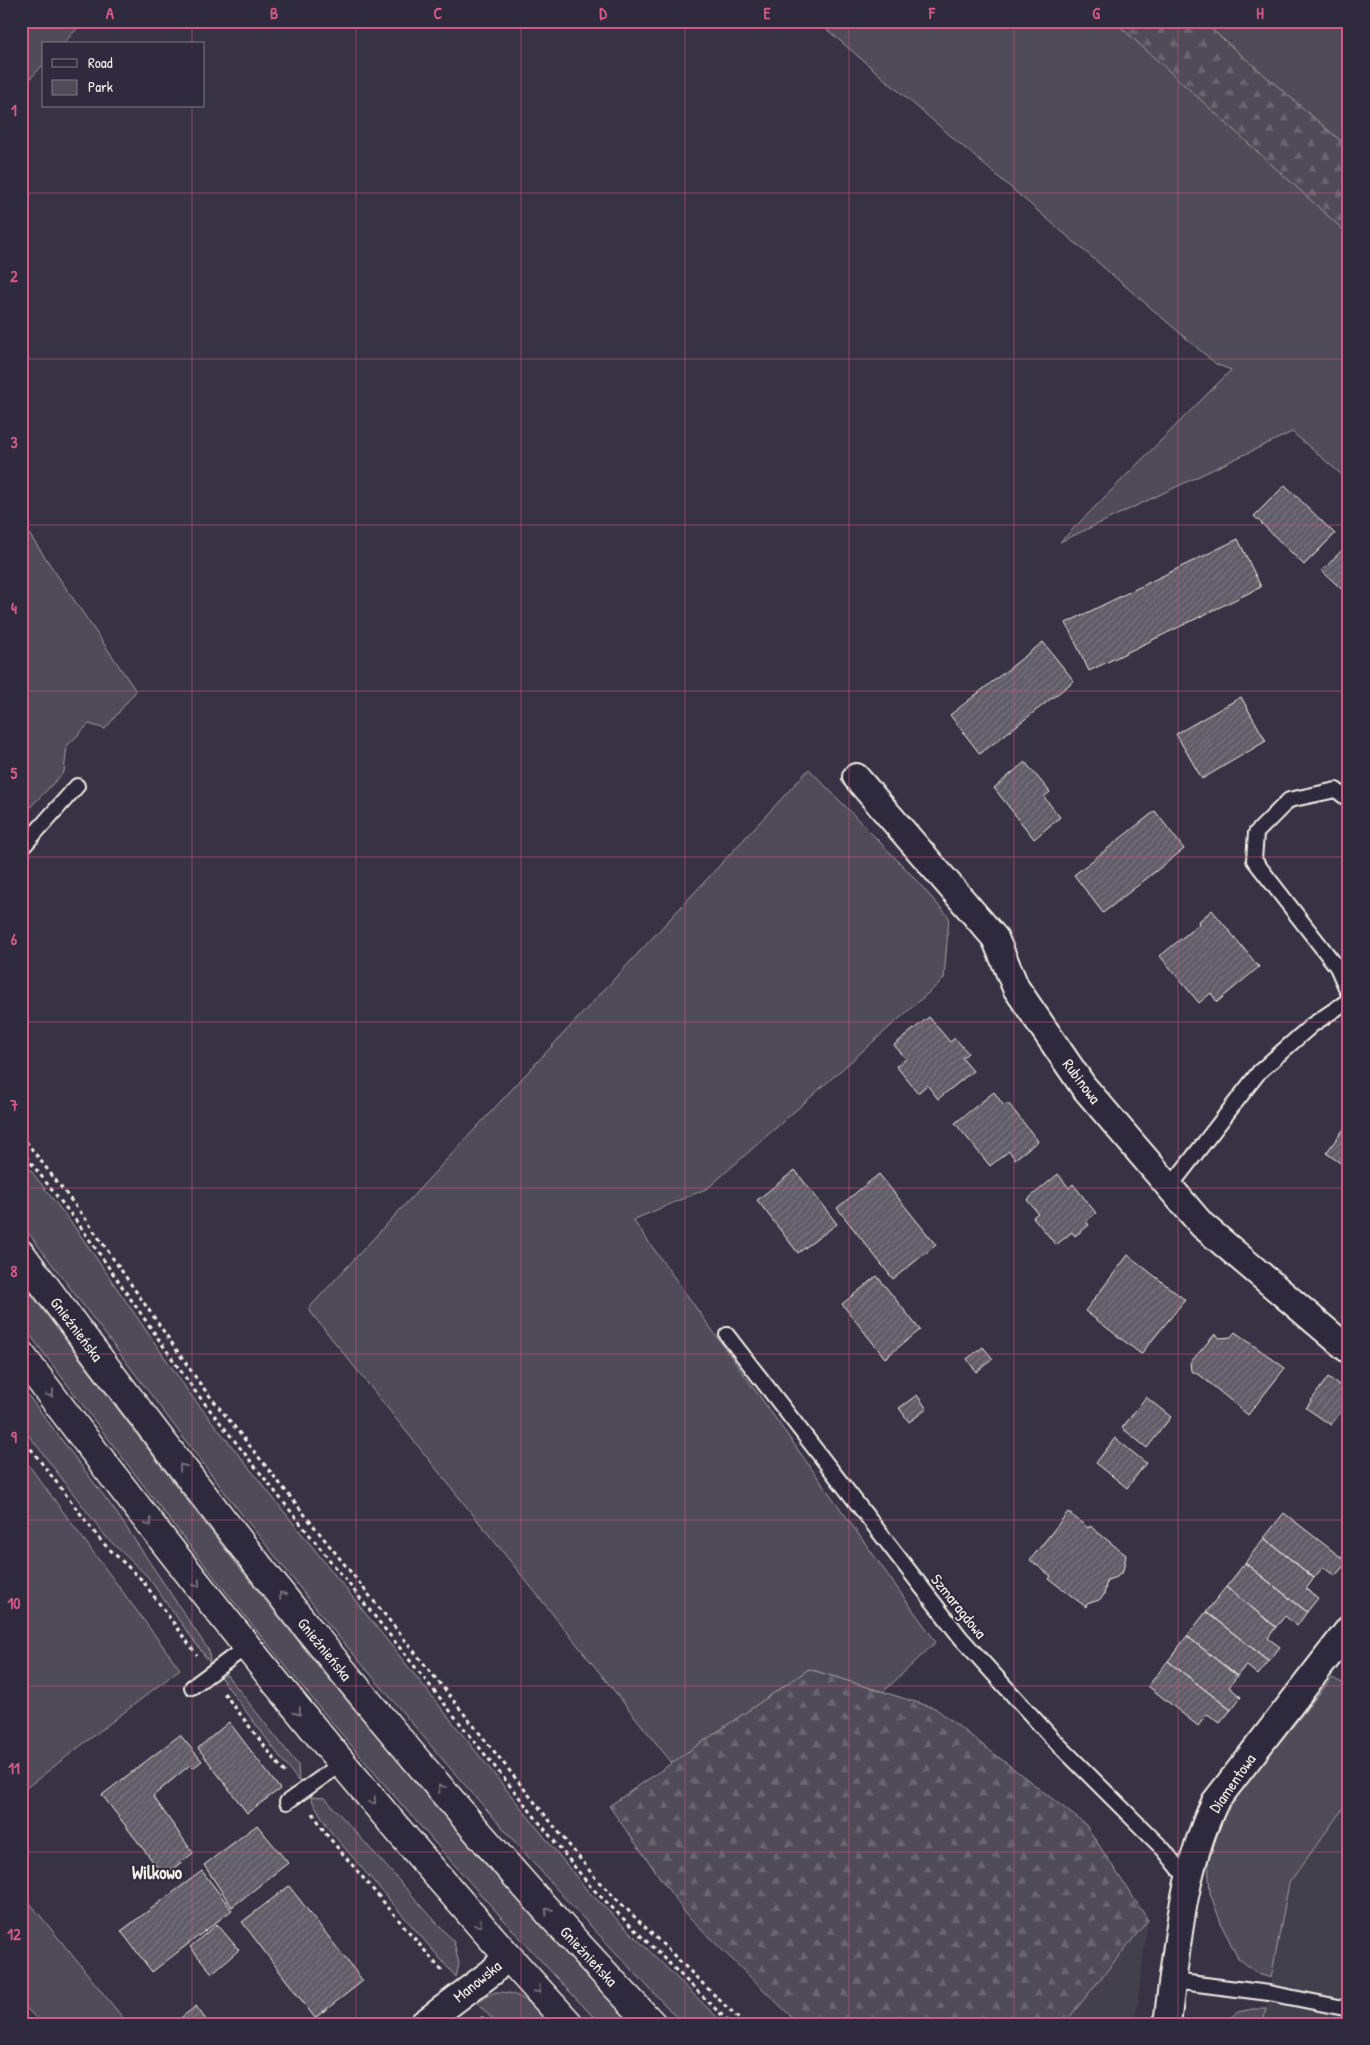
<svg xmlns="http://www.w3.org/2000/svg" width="1370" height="2045" viewBox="0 0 1370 2045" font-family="'Patrick Hand',sans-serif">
<defs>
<pattern id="forest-firs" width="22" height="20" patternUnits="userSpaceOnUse" patternTransform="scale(1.25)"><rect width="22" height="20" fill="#504b59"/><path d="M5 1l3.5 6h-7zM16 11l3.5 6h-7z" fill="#6a6571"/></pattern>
<pattern id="building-hatch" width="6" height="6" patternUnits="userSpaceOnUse" patternTransform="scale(1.25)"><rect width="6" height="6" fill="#5f5c67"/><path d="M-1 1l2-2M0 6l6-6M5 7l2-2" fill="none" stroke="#77747d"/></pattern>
</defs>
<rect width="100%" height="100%" fill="#373244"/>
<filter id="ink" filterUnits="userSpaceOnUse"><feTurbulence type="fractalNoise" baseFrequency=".02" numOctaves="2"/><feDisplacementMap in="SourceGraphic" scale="10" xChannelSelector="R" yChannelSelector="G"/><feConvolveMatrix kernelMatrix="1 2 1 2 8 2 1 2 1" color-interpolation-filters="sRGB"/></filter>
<g filter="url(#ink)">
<!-- built -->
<path fill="#433f4e" d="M1349,1800V2024H1263L1289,1883Z
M1148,1920L1135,2024H1064Z"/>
<!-- green -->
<path fill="#504b59" stroke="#a29ea0" d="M21,21H84L63,44H44V64L21,88Z
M817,21H1349V481L1292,432L1060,542L1231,370L1216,364Z
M21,522L136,691L105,729L89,724L67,746L64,772L21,817Z
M809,769L905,868L949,917L944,979L708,1188L633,1220L936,1642L883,1692L809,1669L672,1763L308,1309Z
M21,1158L76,1229L190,1394L586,1889L724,2024H683L569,1903L450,1768L338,1636L229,1498L21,1223Z
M21,1281C117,1408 211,1535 311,1657C414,1784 523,1905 635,2024H600C493,1911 390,1794 292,1674C198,1560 110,1441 21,1323Z
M21,1386L116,1512L209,1651L210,1663L147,1576L107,1538L21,1425Z
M21,1455L180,1669L21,1792Z
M227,1675L298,1765L299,1782L220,1677Z
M1332,1678L1349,1686V1800L1289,1883L1271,1978L1258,1974L1238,1958L1222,1926L1210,1893L1208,1862L1227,1807Z
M310,1797L325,1798L454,1942L459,1964L456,1977L330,1831Z
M21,1892L128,2024H42L21,2003Z
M495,1992C521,1991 534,2006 550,2024H497L476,2002Z
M1252,2009H1266L1263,2024H1220L1238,2012Z"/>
<!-- forest -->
<path fill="url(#forest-firs)" stroke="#a29ea0" d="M1114,21H1202L1349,148V235Z
M809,1669L935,1708L1085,1824L1148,1920L1064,2024H799L688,1917L609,1806Z"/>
<!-- building -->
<path fill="url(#building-hatch)" stroke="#f4f1e8" d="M1285,485L1335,534L1304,565L1254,516Z
M1238,539L1261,587L1089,671L1066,623Z
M1348,544H1349V596L1322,571Z
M1349,605V615L1344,610Z
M1043,642L1074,681L980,754L950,715Z
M1241,697L1266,741L1202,779L1176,734Z
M1025,762L1050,792L1044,797L1060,817L1034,839L994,788Z
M1155,811L1184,849L1103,913L1074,875Z
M1212,910L1259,967L1217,1002L1211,993L1199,1003L1160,956L1199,924L1198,922Z
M929,1017L950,1042L955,1038L968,1053L962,1058L973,1071L938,1099L927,1085L918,1093L896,1066L906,1059L894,1045Z
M994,1092L1004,1106L1008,1103L1038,1141L1015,1159L1009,1151L990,1166L955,1123Z
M1349,1122V1169L1326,1153Z
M795,1170L837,1224L798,1253L757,1200Z
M879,1174L936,1245L893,1279L837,1208Z
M1058,1174L1069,1188L1073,1184L1096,1213L1086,1221L1089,1225L1075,1236L1072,1232L1056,1245L1033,1217L1038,1213L1027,1200Z
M1128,1255L1185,1300L1141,1354L1085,1311Z
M877,1276L920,1330L885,1358L842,1304Z
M1235,1332L1285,1368L1248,1415L1201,1376L1191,1371L1190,1363L1215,1334L1220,1338L1231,1337Z
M983,1347L993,1359L976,1372L967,1359Z
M1328,1377L1349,1392V1401L1331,1425L1306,1408Z
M917,1395L927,1409L909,1422L899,1408Z
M1146,1397L1171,1417L1147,1448L1122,1428Z
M1115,1438L1146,1463L1127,1488L1096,1463Z
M1349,1473V1484L1344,1480Z
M1349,1494V1508L1346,1505L1345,1499Z
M1068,1512L1088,1528L1090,1526L1126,1555L1123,1571L1117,1577L1107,1580L1104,1595L1099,1600L1087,1604L1086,1607L1049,1579L1051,1576L1030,1560Z
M1284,1513L1347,1562L1335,1576L1323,1567L1314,1578L1264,1538Z
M1264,1538L1314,1578L1306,1589L1318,1598L1307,1612L1245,1563Z
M1245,1563L1307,1612L1297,1626L1285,1616L1276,1627L1226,1587Z
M1226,1587L1276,1627L1268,1638L1280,1647L1269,1661L1206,1612Z
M1206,1612L1269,1661L1258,1675L1246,1665L1237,1676L1187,1636Z
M1187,1636L1237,1676L1229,1687L1241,1697L1231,1710L1168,1661Z
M1168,1661L1231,1710L1220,1723L1207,1714L1198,1726L1148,1686Z
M229,1722L280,1789L247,1813L198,1748Z
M180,1735L202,1761L193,1768L190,1765L153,1796L193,1853L164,1876L102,1795Z
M257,1825L288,1863L232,1907L204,1865Z
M202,1871L232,1910L152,1972L121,1931Z
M289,1886L363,1981L315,2018L242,1922Z
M217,1924L239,1950L212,1973L190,1947Z
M196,2006L209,2024H173Z"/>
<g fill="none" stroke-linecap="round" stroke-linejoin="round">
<defs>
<path id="lane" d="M1349,800L1336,790L1289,800L1256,833L1254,860L1337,967L1349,994
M21,849L77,786
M1170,1187L1259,1072L1312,1025L1349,1000
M727,1335L961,1638L1051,1737L1164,1850L1187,1879
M192,1687L246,1647
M287,1802L341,1764
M1173,1981L1269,1993L1349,2009"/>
<path id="street" d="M856,777L995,938L1016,988L1083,1086L1202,1225L1349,1350
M423,2024L492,1972L507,1956
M1167,2024C1177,1948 1182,1871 1215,1802L1349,1629"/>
<path id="secondary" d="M21,1254C219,1521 423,1784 652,2024
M21,1355C195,1586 374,1811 569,2024"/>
</defs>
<!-- lane casing -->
<use href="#lane" stroke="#f4f1e8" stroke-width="18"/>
<!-- street casing -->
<use href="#street" stroke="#f4f1e8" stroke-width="30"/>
<!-- secondary casing -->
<use href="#secondary" stroke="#f4f1e8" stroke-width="31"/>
<!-- path -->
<path stroke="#f4f1e8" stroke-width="3" stroke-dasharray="4 4" stroke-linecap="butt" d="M21,1135L87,1221L201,1385L597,1880L744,2024
M21,1150L80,1226L194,1390L590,1886L731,2024
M21,1436L102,1542L142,1580L197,1655
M224,1693L285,1773
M313,1813L326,1834L442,1971
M481,2017L488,2024"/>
<!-- lane -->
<use href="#lane" stroke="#2f2a3d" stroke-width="14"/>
<!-- street -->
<use href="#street" stroke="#2f2a3d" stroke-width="26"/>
<!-- secondary -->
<use href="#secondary" stroke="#2f2a3d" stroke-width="28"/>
</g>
<!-- one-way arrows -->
<defs><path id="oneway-chevron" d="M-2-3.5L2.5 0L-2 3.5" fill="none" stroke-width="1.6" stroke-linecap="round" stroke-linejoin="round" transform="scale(1.25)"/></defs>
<g stroke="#747079">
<use href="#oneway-chevron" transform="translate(51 1394) rotate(53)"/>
<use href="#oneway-chevron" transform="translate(182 1467) rotate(-128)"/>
<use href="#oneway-chevron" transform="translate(149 1523) rotate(52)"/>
<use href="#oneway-chevron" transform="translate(197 1584) rotate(52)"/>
<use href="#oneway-chevron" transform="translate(282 1595) rotate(-129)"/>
<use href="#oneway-chevron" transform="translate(298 1712) rotate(51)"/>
<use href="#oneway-chevron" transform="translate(441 1788) rotate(-130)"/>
<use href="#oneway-chevron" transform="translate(373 1801) rotate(50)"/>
<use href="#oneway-chevron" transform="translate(548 1911) rotate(-132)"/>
<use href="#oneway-chevron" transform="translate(479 1924) rotate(49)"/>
<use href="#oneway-chevron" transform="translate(538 1990) rotate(47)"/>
</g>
</g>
<!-- grid -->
<path fill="none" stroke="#d15985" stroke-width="1" stroke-opacity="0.55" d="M192,21V44M356,21V2024M521,21V2024M685,21V2024M849,21V2024M1014,21V2024M1178,21V2024M192,106V2024M21,193H1349M21,359H1349M21,525H1349M21,691H1349M21,857H1349M21,1022H1349M21,1188H1349M21,1354H1349M21,1520H1349M21,1686H1349M21,1852H1349"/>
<g text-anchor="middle" stroke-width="4" stroke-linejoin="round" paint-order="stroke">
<!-- street labels -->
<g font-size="16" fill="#f4f1e8" stroke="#2f2a3d">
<text transform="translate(1082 1081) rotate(53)" y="6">Rubinowa</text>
<text transform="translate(77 1329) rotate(53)" y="6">Gnieźnieńska</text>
<text transform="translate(959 1606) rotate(51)" y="6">Szmaragdowa</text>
<text transform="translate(325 1649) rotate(51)" y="6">Gnieźnieńska</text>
<text transform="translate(1232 1783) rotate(-55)" y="6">Diamentowa</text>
<text transform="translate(589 1956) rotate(47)" y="6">Gnieźnieńska</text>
<text transform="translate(477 1981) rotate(-39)" y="6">Manowska</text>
</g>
<!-- neighbourhood labels -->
<g font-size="18" font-weight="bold" fill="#f4f1e8" stroke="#2f2a3d">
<text x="157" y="1879">Wilkowo</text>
</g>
</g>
<!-- margin -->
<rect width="1370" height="2045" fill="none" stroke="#2f2a3d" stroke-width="55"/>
<!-- legend -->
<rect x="42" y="42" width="162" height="65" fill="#2f2a3d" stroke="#7e7a81"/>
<rect x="52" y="59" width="25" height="8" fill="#2f2a3d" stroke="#7e7a81"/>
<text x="88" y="68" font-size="15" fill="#f4f1e8">Road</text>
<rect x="52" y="80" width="25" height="15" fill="#504b59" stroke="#7e7a81"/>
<text x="88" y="92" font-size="15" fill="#f4f1e8">Park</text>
<rect x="28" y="28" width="1314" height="1990" fill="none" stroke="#d15985" stroke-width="2"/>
<g font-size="16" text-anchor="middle" font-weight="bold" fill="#d15985">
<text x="110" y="19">A</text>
<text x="274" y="19">B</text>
<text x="438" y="19">C</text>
<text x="603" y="19">D</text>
<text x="767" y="19">E</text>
<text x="932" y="19">F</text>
<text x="1096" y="19">G</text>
<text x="1260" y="19">H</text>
<text x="14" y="116">1</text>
<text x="14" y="282">2</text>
<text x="14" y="448">3</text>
<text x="14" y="614">4</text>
<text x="14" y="779">5</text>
<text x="14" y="945">6</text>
<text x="14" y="1111">7</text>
<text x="14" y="1277">8</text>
<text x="14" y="1443">9</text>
<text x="14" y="1609">10</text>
<text x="14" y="1774">11</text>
<text x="14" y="1940">12</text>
</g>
</svg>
